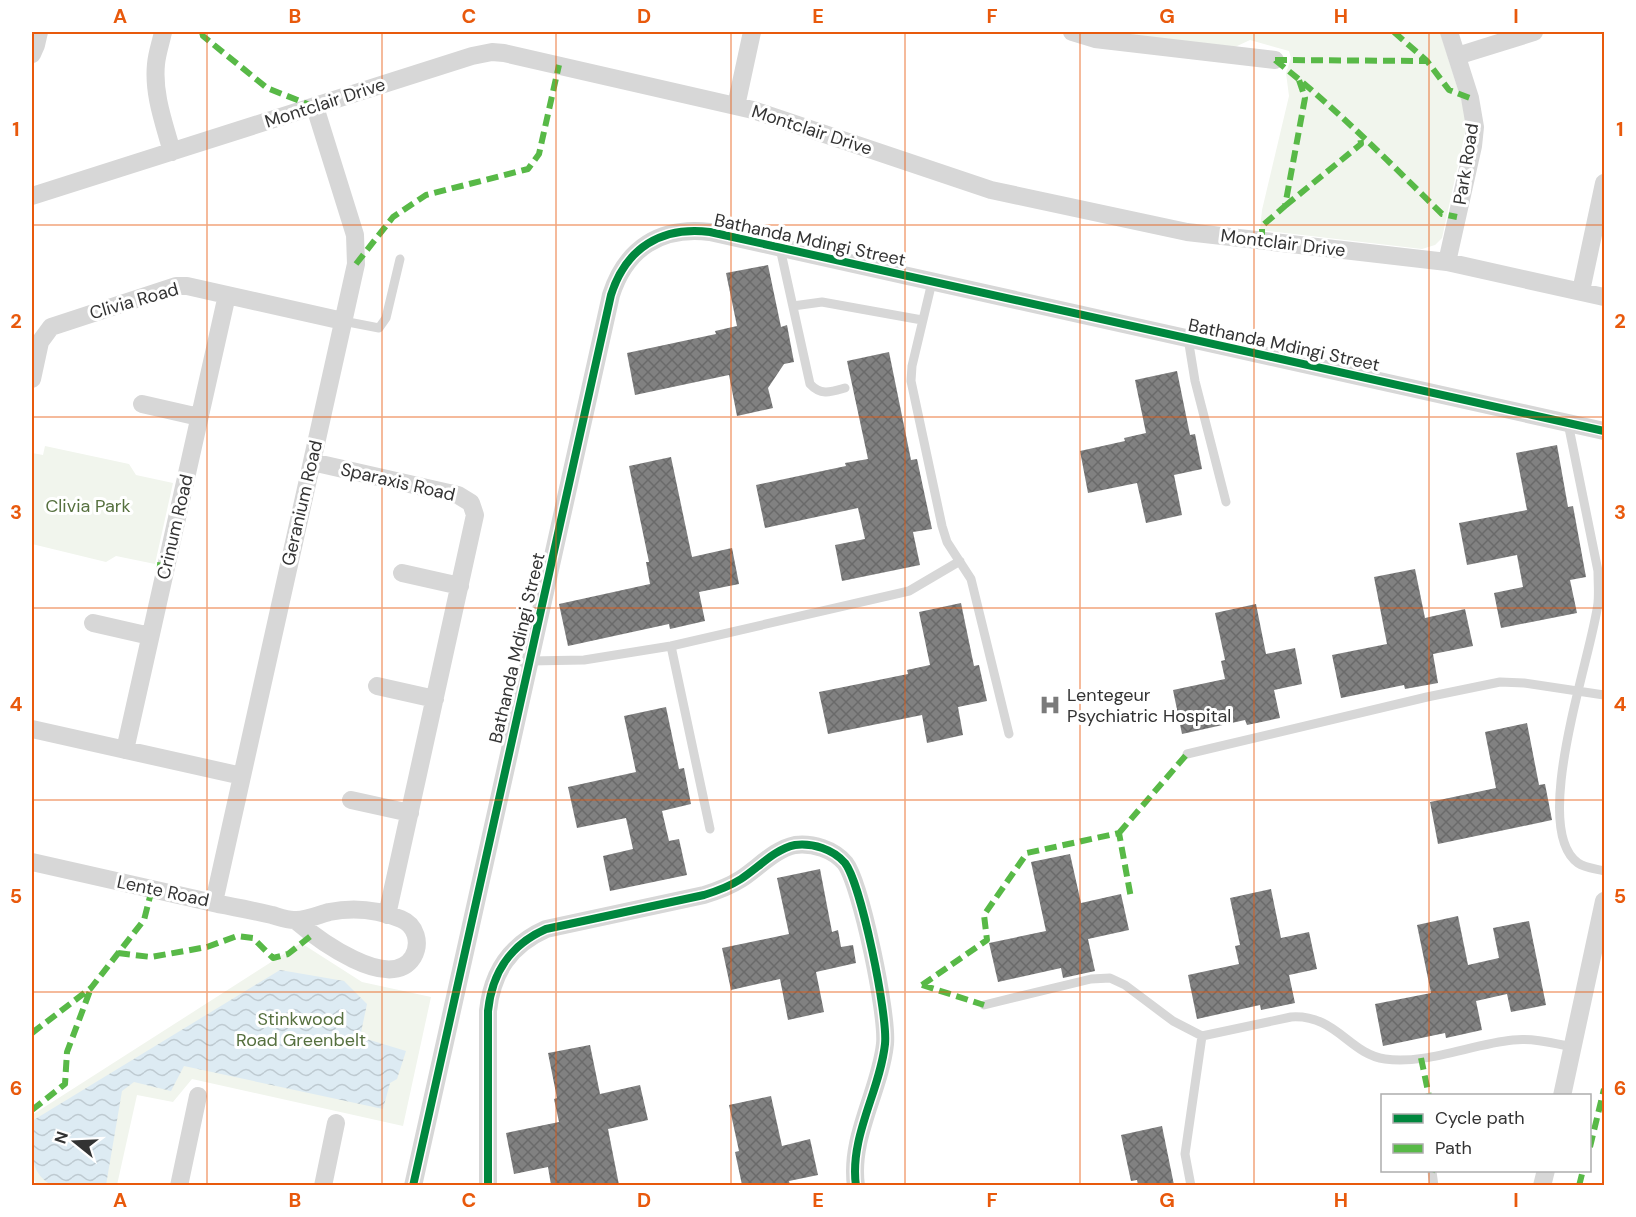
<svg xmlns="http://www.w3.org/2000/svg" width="1636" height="1217" viewBox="0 0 1636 1217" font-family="'DM Sans',sans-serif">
<defs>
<pattern id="water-waves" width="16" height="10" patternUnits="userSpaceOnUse" patternTransform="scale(1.5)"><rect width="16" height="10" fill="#ddebf3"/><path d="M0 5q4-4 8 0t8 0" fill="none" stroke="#becad1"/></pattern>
<pattern id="building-cross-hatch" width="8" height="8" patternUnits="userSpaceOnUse" patternTransform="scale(1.5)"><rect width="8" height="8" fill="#818181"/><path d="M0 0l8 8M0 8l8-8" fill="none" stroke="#6a6a6a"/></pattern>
</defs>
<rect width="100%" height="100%" fill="#fff"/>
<!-- green -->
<path fill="#f1f5ed" d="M1113,32H1440L1465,112L1466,128L1442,238L1435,245L1422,249L1260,230L1262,210L1289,96L1286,73L1291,58L1289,51L1250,40L1235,47L1118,35Z
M45,446L129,464L136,475L173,483L155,564L116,556L106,562L32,544V453L43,455Z
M301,943L362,982L431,997L403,1126L192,1079L173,1102L137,1095L117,1185H37L32,1176V1115Z"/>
<!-- water -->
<path fill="url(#water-waves)" d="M280,970L344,981L367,1004L360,1037L406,1051L397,1079L390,1083L383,1109L184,1066L171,1091L134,1082L122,1091L106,1185L54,1186C27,1174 31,1145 32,1121Z"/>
<!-- building -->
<path fill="url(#building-cross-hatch)" d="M768,265L781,327L787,325L794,362L784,364L768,388L773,408L737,416L729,375L635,395L627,353L716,334L715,331L737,326L726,273Z
M889,352L911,460L917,459L932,529L913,532L920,565L842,581L835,545L865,539L858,508L765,528L756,485L846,466L845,463L868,459L847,361Z
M1177,371L1190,435L1195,434L1202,469L1174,475L1182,515L1146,523L1137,483L1088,493L1080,451L1125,441L1124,438L1146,433L1135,380Z
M1557,445L1568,507L1573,506L1586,577L1570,580L1577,613L1501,628L1494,593L1523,587L1517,555L1467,565L1459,523L1527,510L1516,453Z
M671,457L692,557L732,548L739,584L699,592L705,621L670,629L669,624L568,646L559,604L650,584L646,562H649L629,466Z
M1415,569L1425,618L1465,609L1473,646L1433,654L1438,683L1405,689L1404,685L1341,698L1332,655L1387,644L1374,577Z
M961,603L974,666L979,665L987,701L958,707L963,735L927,743L922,715L828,734L819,692L908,674L907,670L930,665L919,612Z
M1256,604L1266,654L1295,648L1302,684L1274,690L1280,718L1247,725L1245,720L1182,734L1173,690L1225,679L1221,661L1225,660L1215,613Z
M666,707L679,769L684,768L691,804L662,811L669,841L679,839L687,875L610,891L603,856L633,849L626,818L577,828L568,787L636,772L624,716Z
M1527,723L1539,785L1545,784L1552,820L1438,844L1430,802L1496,788L1485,732Z
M1070,854L1081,903L1121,894L1129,930L1088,939L1095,971L1063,978L1061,968L998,982L989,943L1046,931L1031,862Z
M820,869L832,932L838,930L841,947L853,945L856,963L816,972L824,1012L788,1020L780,979L731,990L722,948L789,934L777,878Z
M1271,889L1281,938L1309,932L1317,969L1289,975L1295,1003L1261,1010L1260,1005L1197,1019L1188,975L1239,964L1235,946L1240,945L1230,898Z
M1458,916L1468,965L1499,958L1493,928L1529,921L1546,1005L1511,1012L1507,994L1476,1001L1482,1030L1446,1038L1445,1033L1383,1046L1375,1004L1431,993L1417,925Z
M590,1045L600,1094L640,1085L648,1120L608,1129L619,1185H551L548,1167L514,1174L506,1133L559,1122L554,1099L557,1098L548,1053Z
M771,1096L782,1146L810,1139L818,1175L789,1181L790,1185H742L735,1152L739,1151L729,1105Z
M1162,1126L1174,1185H1138L1137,1180L1131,1181L1121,1135Z"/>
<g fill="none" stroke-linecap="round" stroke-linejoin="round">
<!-- lane -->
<path stroke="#d7d7d7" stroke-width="9" d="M780,248L810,384C821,396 831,392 845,388
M932,282L912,366L911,381L942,526L947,542L971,579L1009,734
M793,306L822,302L922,320
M343,321L379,328L386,318L400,259
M1188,338L1195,381L1226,502
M1568,423L1598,571C1598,582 1599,593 1598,603C1592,655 1529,828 1578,863C1585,868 1597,869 1604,871
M671,646L710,829
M530,661L584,660L671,646L909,591L960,561
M1187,754L1427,697L1500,682L1524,683L1604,695
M984,1005L1091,979L1110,978L1125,985L1173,1021L1202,1036L1291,1017C1336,1014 1349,1054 1385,1059C1425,1065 1472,1044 1513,1040C1533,1038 1553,1043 1573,1047
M1432,1172L1434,1186
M1191,1186L1185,1154L1202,1036"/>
<!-- street -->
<path stroke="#d7d7d7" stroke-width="18" d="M163,32C161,42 157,53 156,64C153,94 164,123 172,152
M1072,32L1095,39L1275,60
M32,54L36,45L39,32
M1457,56L1534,32
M736,106L752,32
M32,196L472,56L492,52L504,53L753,110L991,190L1187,232L1447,262L1604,297
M1447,262L1473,146L1475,127L1470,98L1449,32
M1581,291L1604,183
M32,379L40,342L51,327L176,286H187L343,321
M142,404L199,417
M312,462L458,495L471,503L475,515L387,915
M402,573L460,586
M93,623L150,636
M377,686L435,699
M32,729L242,776
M125,750L227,295
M351,800L410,813
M32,862C94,876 156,890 218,904C236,907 254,911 272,915C279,917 287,920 294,920C305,921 318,915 329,912C353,907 379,910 401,919C416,925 421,943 413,957C390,994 316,938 295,920
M214,902L356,264L355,235L315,107
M1562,1096L1604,901
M179,1186L198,1096
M323,1186L336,1123
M413,1186L611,295C626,248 661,226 710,232L1604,431
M488,1186V1011C492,972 510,945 546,929L704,895C717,891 730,886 741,879C758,868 775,849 795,845C813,843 833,849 845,863C861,884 888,1015 885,1044C880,1091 849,1137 856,1186
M1542,1186L1546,1170"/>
<!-- quiet -->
<path stroke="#58b947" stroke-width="6" stroke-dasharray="12 6" stroke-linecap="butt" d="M202,32L203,36L267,88L315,107
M1394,32L1427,61L1449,90L1470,98
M1275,60C1335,107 1388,161 1442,214L1457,217
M1275,60L1427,61
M1285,206L1361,144L1360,135
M1262,241V226L1285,206L1305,98L1299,80
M356,264L393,217L426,195L528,169L539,154L559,65
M157,565L166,566
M1119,833L1187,754
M118,953L151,957L207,947L237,936L253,938L273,958L288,954L312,935
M922,985L987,940L984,915L1027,853L1119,833L1131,898
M922,985L984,1005
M32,1033L91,988L144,920L152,889
M1421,1058L1429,1096
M32,1110L65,1084L67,1052L91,988
M1590,1147L1604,1089
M1432,1172L1433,1170
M1579,1186L1583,1170"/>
<defs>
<path id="cycleway" d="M413,1186L611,295C626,248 661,226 710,232L1604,431
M488,1186V1011C492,972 510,945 546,929L704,895C717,891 730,886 741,879C758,868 775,849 795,845C813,843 833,849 845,863C861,884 888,1015 885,1044C880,1091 849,1137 856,1186"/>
</defs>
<!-- cycleway casing -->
<use href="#cycleway" stroke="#fff" stroke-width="11"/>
<!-- cycleway -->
<use href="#cycleway" stroke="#00873e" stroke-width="8"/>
</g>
<!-- grid -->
<path fill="none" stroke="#e8590c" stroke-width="1.5" stroke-opacity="0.55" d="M207,32V1186M382,32V1186M556,32V1186M731,32V1186M905,32V1186M1080,32V1186M1254,32V1186M1429,32V1096M32,225H1604M32,417H1604M32,608H1604M32,800H1604M32,992H1604M1429,1170V1186"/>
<!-- icons -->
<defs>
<symbol id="hospital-bare" viewBox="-9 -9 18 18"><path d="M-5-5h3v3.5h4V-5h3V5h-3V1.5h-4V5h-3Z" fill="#7a7a7a" stroke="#fff" stroke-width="2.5" paint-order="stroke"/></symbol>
</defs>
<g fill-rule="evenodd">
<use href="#hospital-bare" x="1035" y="690" width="30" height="30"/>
</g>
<g text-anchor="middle" stroke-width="6" stroke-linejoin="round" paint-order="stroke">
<!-- street labels -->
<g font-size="18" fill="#333" stroke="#fff">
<text transform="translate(325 103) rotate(-18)" y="6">Montclair Drive</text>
<text transform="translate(812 130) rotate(18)" y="6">Montclair Drive</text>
<text transform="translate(1466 164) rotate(-81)" y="6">Park Road</text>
<text transform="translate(810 240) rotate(12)" y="6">Bathanda Mdingi Street</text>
<text transform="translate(1283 243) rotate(7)" y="6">Montclair Drive</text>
<text transform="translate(134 301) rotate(-16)" y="6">Clivia Road</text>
<text transform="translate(1284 345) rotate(12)" y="6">Bathanda Mdingi Street</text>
<text transform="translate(398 482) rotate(13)" y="6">Sparaxis Road</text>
<text transform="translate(302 503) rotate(-77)" y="6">Geranium Road</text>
<text transform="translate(175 527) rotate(-77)" y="6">Crinum Road</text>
<text transform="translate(517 648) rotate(-77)" y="6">Bathanda Mdingi Street</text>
<text transform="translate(163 891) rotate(12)" y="6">Lente Road</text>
</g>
<!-- park labels -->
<g font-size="18" fill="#56703f" stroke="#fff">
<text x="88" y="512">Clivia Park</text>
<text x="301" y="1025">Stinkwood<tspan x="301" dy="21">Road Greenbelt</tspan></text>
</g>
<!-- poi labels -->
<g font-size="18" fill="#333" stroke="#fff" text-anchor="start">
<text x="1067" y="701">Lentegeur<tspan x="1067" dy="21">Psychiatric Hospital</tspan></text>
</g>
</g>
<!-- border -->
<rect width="1636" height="1217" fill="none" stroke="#ffffff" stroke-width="66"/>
<!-- legend -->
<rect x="1381" y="1094" width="210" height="78" fill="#ffffff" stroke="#adadad" stroke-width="1.5"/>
<rect x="1393" y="1114" width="30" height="9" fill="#00873e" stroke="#adadad" stroke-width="1.5"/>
<text x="1435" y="1124" font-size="18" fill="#333333">Cycle path</text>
<rect x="1393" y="1144" width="30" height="9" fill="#58b947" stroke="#adadad" stroke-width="1.5"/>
<text x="1435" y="1154" font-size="18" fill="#333333">Path</text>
<!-- north arrow -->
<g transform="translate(75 1142) rotate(288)" stroke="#ffffff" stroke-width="4.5" paint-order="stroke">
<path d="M0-4.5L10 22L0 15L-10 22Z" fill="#333333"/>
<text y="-9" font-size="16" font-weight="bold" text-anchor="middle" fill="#333333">N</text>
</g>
<rect x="33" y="33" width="1570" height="1151" fill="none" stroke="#e8590c" stroke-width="2"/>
<g font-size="20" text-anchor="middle" font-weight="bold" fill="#e8590c">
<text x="120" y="23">A</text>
<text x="295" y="23">B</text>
<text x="469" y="23">C</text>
<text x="644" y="23">D</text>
<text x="818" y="23">E</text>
<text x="992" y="23">F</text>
<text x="1167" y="23">G</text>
<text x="1341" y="23">H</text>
<text x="1516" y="23">I</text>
<text x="16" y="136">1</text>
<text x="1620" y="136">1</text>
<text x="16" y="328">2</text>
<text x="1620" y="328">2</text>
<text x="16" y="519">3</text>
<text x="1620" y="519">3</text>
<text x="16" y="711">4</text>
<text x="1620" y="711">4</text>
<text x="16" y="903">5</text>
<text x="1620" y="903">5</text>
<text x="16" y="1095">6</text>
<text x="1620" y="1095">6</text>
<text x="120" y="1207">A</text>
<text x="295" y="1207">B</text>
<text x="469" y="1207">C</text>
<text x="644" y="1207">D</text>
<text x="818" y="1207">E</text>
<text x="992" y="1207">F</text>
<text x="1167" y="1207">G</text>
<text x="1341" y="1207">H</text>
<text x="1516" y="1207">I</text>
</g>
</svg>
